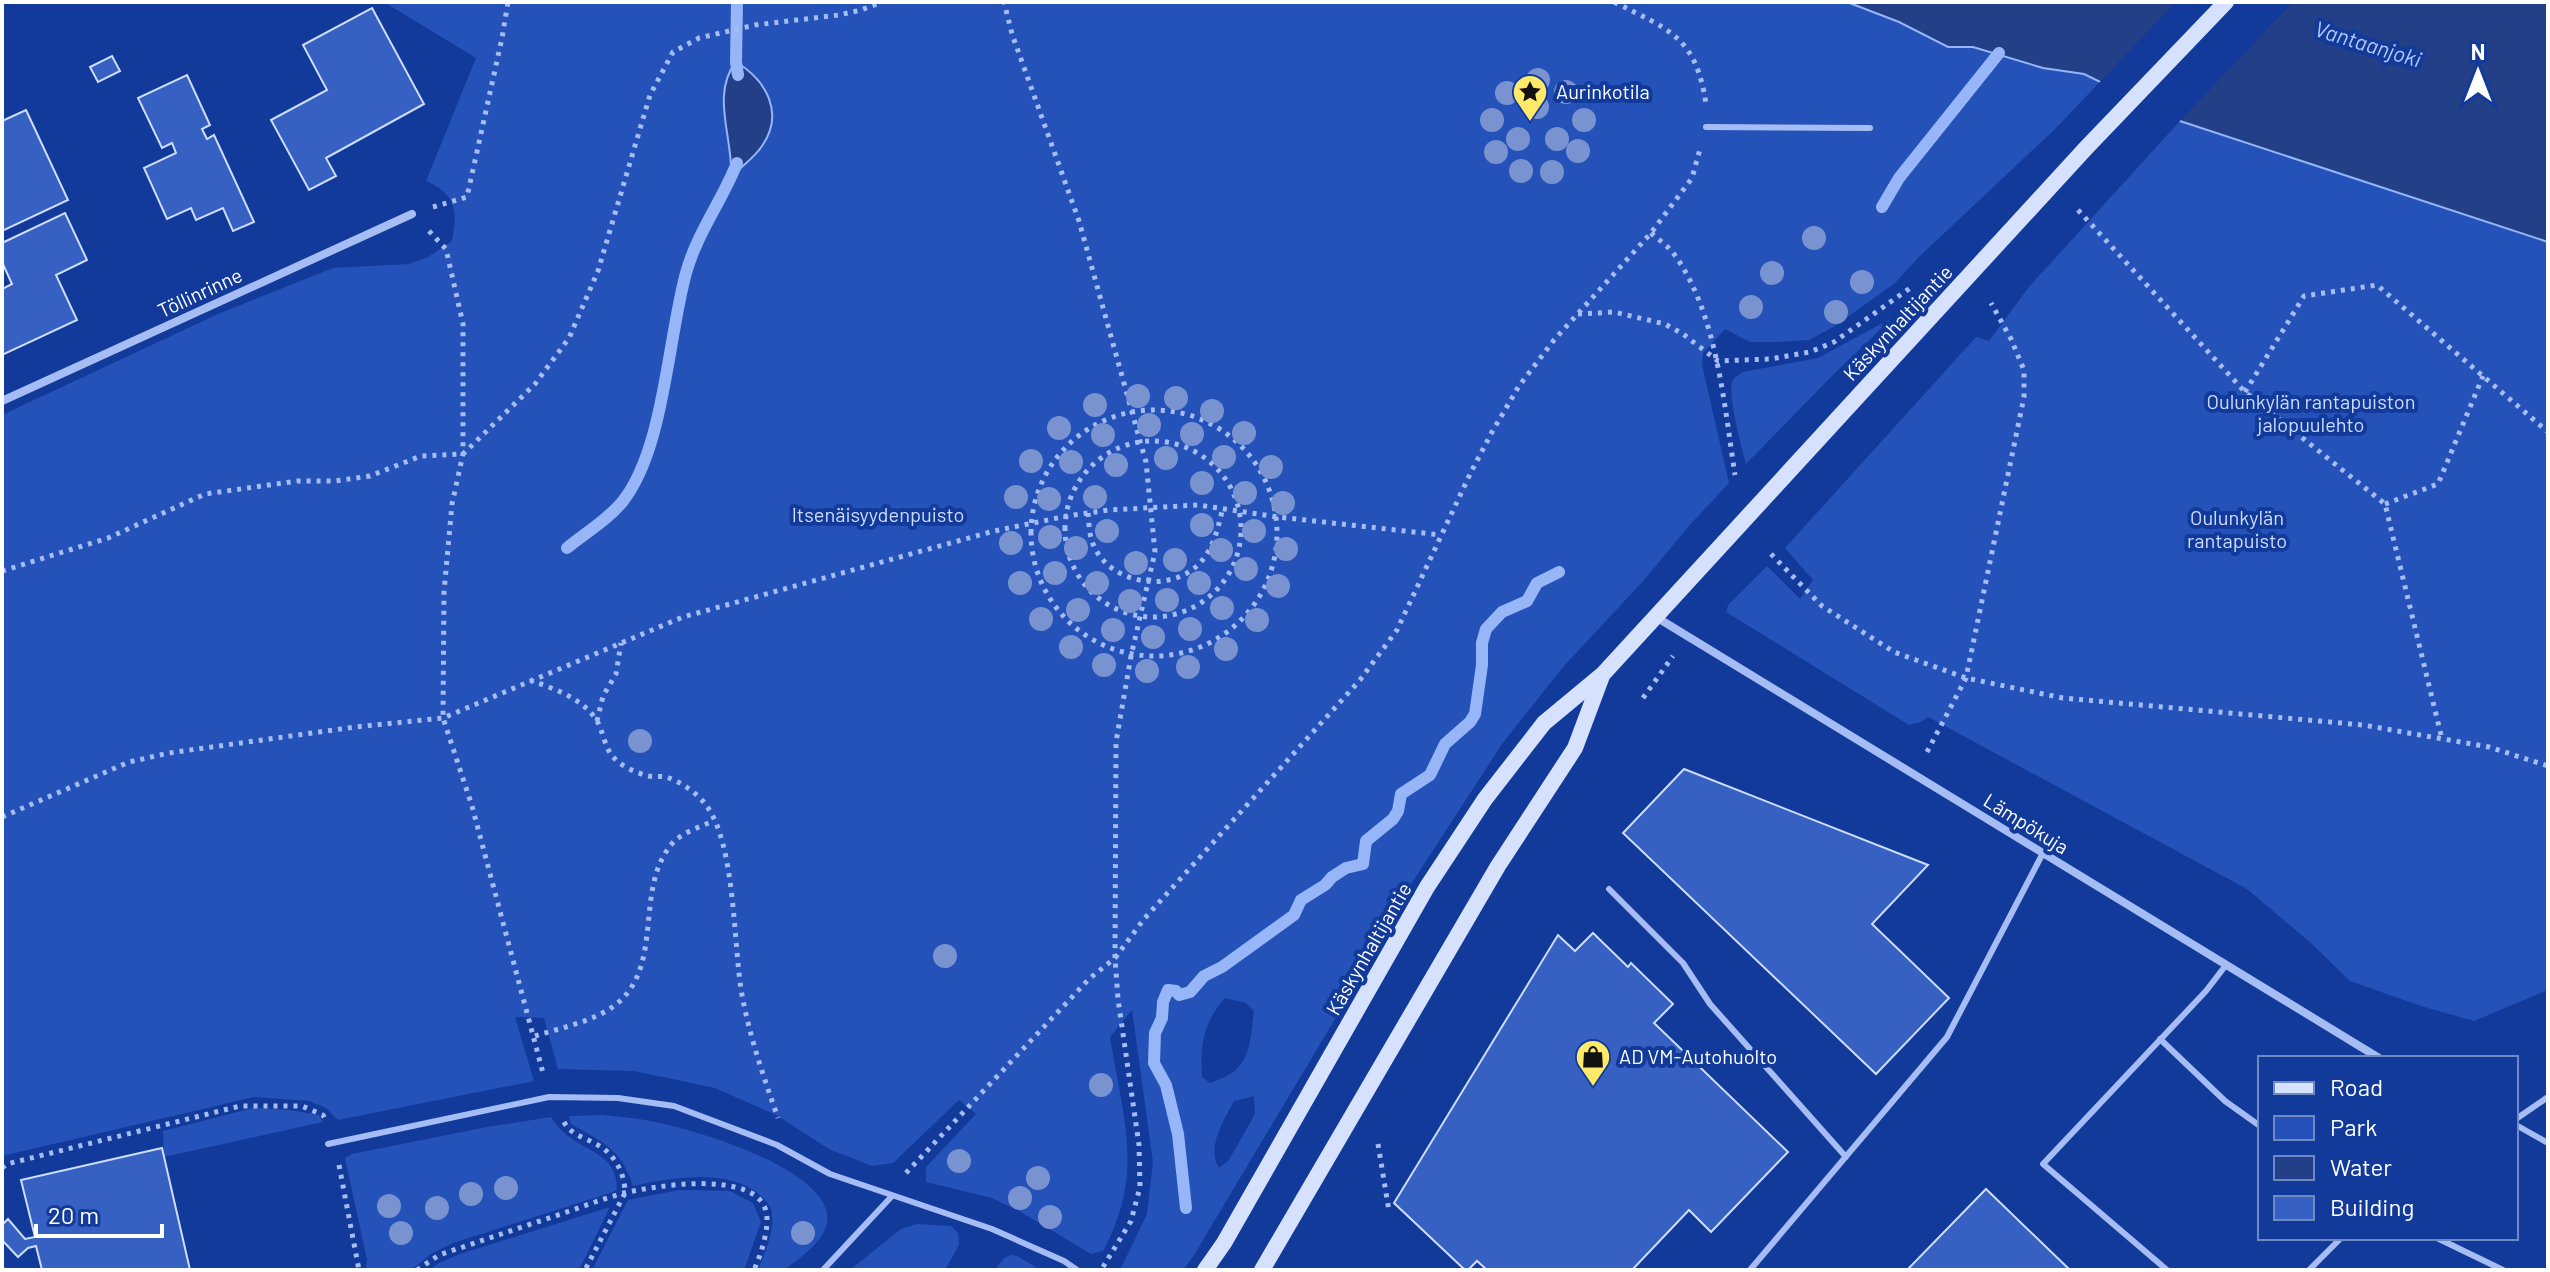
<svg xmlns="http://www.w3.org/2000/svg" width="2550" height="1272" viewBox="0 0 2550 1272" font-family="Barlow,sans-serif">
<rect width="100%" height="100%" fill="#123a9a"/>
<!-- green -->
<path fill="#2452b9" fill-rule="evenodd" d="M384,2H1847L1899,22L1948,47H1973L1999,53L2043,68L2084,74L2099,83L2054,130L1919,257L1895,283L1835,326L1809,340L1778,342H1750L1725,329L1703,353L1702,365L1729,483L1688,527L1645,579L1563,667L1502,744L1397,906L1341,1009L1194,1255L1183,1270H1120L1147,1214L1153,1162L1132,1010L1110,1037C1123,1119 1145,1173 1103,1251L1091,1254L1019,1211L992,1198L926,1182V1167L976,1114L959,1100L893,1163L872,1166L829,1149L776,1115L715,1088L634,1071L558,1069L544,1018L515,1017L534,1081L338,1120L326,1108L309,1101L254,1097L2,1156V415L218,314L333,268L409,264L428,257L452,241C458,211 456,194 426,181L476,58ZM1225,998L1246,1003L1254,1011C1249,1049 1251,1070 1210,1083L1202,1077C1200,1045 1203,1023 1225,998ZM1254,1096L1255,1114L1229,1160L1219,1168C1206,1148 1224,1120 1234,1101Z
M2180,121L2548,242V990L2474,1021L2421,1006L2350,981L2312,944L2247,889L1928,717L1921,722L1909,725L1726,612L1728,605L1767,566L1800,599L1813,580L1785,548L1976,337L1989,341L2028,288Z
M1892,318L1831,377L1746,464C1742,448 1726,392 1733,380C1734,378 1741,373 1743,372L1818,358Z
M253,1108L289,1110L319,1115L323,1122L164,1157L163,1131Z
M601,1115C624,1117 646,1119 668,1125C705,1133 872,1183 816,1243C811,1249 790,1267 783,1270C776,1272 765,1270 758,1270C765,1252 776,1229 771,1209C769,1203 765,1199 760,1195C728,1167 671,1178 633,1186C621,1148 602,1142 571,1124L569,1116Z
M551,1117C556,1124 561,1131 568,1136C588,1152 617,1155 617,1189L613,1192L453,1243L431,1254L411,1270H366L367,1260L345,1158L352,1154L487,1127Z
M679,1190L730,1191L753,1203L761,1222L744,1270H592L628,1200Z
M610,1207L579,1270H429L439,1263L460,1254Z
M917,1224L951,1226L958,1233L959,1245L945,1270H850L901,1229Z
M1011,1255L1017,1256L1041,1270H995L1004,1258Z"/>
<!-- water -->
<path fill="#223f88" stroke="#97b6f7" stroke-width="2" d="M1847,2H2548V242L2180,121L2084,74L2043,68L1973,47H1948L1899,22Z
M736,62C766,80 785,113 762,146C755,157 741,167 731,177C734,141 710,94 736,62Z"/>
<!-- pier -->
<path fill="#123a9a" d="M2176,2H2293L2177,124L2096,86Z"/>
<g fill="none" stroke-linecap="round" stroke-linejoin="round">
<!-- stream -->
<path stroke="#97b6f7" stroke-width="12" d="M737,2L736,62L738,75
M1882,207L1899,178L1999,53
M567,548C585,533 609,519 623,501C664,449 668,338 686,273C697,233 722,201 737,163
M1186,1208L1178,1134L1166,1085L1154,1063L1155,1033L1162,1018L1163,1002L1168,990L1176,991L1179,995L1190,992L1204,976L1222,967L1294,915L1301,900L1325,885L1332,877L1346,868L1363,864L1366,841L1393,819L1398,811L1401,794L1430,775L1445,744L1470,722L1475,714L1482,665V643L1486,629L1502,612L1527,601L1537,583L1559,572"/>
</g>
<!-- building -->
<path fill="#3660c1" stroke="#cedcfe" stroke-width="2" d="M372,8L424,104L326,158L336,176L309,190L271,120L327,90L303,45Z
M112,56L120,71L98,82L90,67Z
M187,75L210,125L202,129L207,139L214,135L254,222L233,231L223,208L196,220L191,208L167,219L144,168L176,153L172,143L162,148L138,98Z
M26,110L68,200L2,231V121Z
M65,213L87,260L56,275L77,320L2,355V289L12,284L2,262V243Z
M1684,769L1928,865L1872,924L1949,998L1876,1074L1623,833Z
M1593,933L1628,967L1631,963L1673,1004L1654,1023L1788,1152L1711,1232L1689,1210L1632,1270H1487L1477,1261L1468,1270H1465L1394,1203L1558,935L1575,951Z
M162,1148L190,1270H42L36,1246L28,1248L18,1257L2,1240V1225L8,1219L25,1239L35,1237L21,1180Z
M1986,1189L2070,1270H1907Z"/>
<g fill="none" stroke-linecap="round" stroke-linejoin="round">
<!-- path -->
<path stroke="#a5bdf4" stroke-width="5" stroke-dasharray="4 6" stroke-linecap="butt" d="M1614,2C1670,30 1696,37 1706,104
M433,207L467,197L502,38L508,2
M2078,210L2245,392L2385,504L2442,739
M429,231L446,249L463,324V454L452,504L444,592L443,718L472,806L543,1073
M1651,233C1659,240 1668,246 1674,254C1717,313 1724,404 1735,475
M1578,314L1614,312L1665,324L1683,334L1718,361L1770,359L1810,352L1834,342L1913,286
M2245,392L2304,296L2377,285L2548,432
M1031 533a123 123 0 1 1 246 0a123 123 0 1 1-246 0Z
M1065 529a88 88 0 1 1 176 0a88 88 0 1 1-176 0Z
M2385,504L2438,484L2483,376
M1088,513C1089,522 1089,535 1093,544C1109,584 1169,594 1199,564C1214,548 1218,528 1223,507
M1771,554L1822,606L1894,652L1966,678L2063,698L2363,725L2489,747L2548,766
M2,571L108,538L205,494L297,481H335L370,476L421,456L463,454L535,384L569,338L598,271L650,95L673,52L699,38L755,25L839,15L861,10L882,2
M530,680C554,689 583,698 597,721C604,733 604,748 615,759C623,767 637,773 648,776C654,777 660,776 666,777C680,781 697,793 706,805C736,845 733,945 742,995C750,1038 764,1078 778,1118
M1643,698L1673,656
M597,721L603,696L616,674L621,643
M1927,752L1966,678L2024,397V370L2011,339L1991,303
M2,817L129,762L169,753L355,727L443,718L683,617L994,531L1067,516L1109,510L1198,505L1278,517L1441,535
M535,1036C563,1027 598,1021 620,1001C663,961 635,889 671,845C680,833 700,827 713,821
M564,1122C571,1135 584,1137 596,1144C614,1153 625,1173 625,1193L585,1270
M1378,1144L1389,1211
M339,1165L359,1270
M2,1168L7,1164L240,1106H302L323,1115L326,1121
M906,1173L1089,979L1115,958L1116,742L1131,656L1155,552L1146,462L1140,441L1079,221L1012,34L1004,2
M1103,1267L1131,1221L1140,1187L1139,1145L1118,999L1115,958L1144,919L1360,680L1397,630L1471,472L1492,432L1519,386L1554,340L1651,233L1692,178L1700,149
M2,1268L3,1270
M417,1270L439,1255C472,1244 504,1233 537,1222C566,1213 595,1201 624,1193C654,1186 755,1169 766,1211C770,1228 761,1254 754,1270"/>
<!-- service -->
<path stroke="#a5bdf4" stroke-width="6" d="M1706,127L1870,128
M1609,889L1683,963L1710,1004L1846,1157
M2160,1039L2225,1101L2260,1126
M2516,1119L2548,1097
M2516,1125L2548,1143
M328,1144L549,1097L618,1098L674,1106L777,1145L830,1174L992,1229L1064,1261L1077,1270
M2437,1238L2503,1270
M823,1270L892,1196
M1750,1270L1947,1037L2043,853
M2167,1270L2043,1164L2206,991L2226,965
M2309,1270L2341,1238"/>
<!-- minor -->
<path stroke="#a5bdf4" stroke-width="8" d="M2,401L412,214
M1656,617L2379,1058"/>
<!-- secondary -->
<path stroke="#d5e1fd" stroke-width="16" d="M1205,1270L1224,1243L1427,887L1485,799L1544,723L1603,674L2086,148L2226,2
M1262,1270L1498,866L1575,748L1602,676"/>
</g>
<!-- trees -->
<g fill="#7993d1">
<circle cx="1538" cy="80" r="12"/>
<circle cx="1566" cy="92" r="12"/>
<circle cx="1507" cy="93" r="12"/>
<circle cx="1537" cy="107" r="12"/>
<circle cx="1492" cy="120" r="12"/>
<circle cx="1584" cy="120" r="12"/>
<circle cx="1518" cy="139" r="12"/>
<circle cx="1557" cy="139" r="12"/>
<circle cx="1578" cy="151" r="12"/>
<circle cx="1496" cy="152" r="12"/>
<circle cx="1521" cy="171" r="12"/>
<circle cx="1552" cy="172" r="12"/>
<circle cx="1814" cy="238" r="12"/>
<circle cx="1772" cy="273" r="12"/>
<circle cx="1862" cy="282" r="12"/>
<circle cx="1751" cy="307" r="12"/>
<circle cx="1836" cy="312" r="12"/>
<circle cx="1138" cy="396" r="12"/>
<circle cx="1176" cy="398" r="12"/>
<circle cx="1095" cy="405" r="12"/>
<circle cx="1212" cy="411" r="12"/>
<circle cx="1149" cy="425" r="12"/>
<circle cx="1059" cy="428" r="12"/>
<circle cx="1244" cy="433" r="12"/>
<circle cx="1192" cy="434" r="12"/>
<circle cx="1103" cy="435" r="12"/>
<circle cx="1224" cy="457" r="12"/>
<circle cx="1166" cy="458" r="12"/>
<circle cx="1031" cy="461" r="12"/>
<circle cx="1071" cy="462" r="12"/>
<circle cx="1116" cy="465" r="12"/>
<circle cx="1271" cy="467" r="12"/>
<circle cx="1202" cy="483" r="12"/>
<circle cx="1245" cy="493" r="12"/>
<circle cx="1016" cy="497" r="12"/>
<circle cx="1095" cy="497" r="12"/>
<circle cx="1049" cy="499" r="12"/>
<circle cx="1283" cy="503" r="12"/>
<circle cx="1202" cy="525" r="12"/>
<circle cx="1107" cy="531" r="12"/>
<circle cx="1254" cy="531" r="12"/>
<circle cx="1050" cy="537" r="12"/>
<circle cx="1011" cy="543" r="12"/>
<circle cx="1076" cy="548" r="12"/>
<circle cx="1286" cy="549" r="12"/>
<circle cx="1221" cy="550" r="12"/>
<circle cx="1175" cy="560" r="12"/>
<circle cx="1136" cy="563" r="12"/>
<circle cx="1246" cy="569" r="12"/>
<circle cx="1055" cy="573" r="12"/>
<circle cx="1020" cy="583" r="12"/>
<circle cx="1097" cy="583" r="12"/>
<circle cx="1199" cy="583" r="12"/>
<circle cx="1278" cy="586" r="12"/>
<circle cx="1167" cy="600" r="12"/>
<circle cx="1130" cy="601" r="12"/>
<circle cx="1222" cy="608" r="12"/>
<circle cx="1078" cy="610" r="12"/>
<circle cx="1041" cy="619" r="12"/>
<circle cx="1257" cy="620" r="12"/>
<circle cx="1190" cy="629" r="12"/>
<circle cx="1113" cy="630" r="12"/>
<circle cx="1153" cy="637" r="12"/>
<circle cx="1071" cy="647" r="12"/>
<circle cx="1226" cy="649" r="12"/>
<circle cx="1104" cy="665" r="12"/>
<circle cx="1188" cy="667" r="12"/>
<circle cx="1147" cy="671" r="12"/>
<circle cx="640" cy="741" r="12"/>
<circle cx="945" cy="956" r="12"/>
<circle cx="1101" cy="1085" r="12"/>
<circle cx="959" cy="1161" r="12"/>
<circle cx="1038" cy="1178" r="12"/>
<circle cx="506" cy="1188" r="12"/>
<circle cx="471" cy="1194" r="12"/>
<circle cx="1020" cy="1198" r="12"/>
<circle cx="389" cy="1206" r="12"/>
<circle cx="437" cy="1208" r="12"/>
<circle cx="1050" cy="1217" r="12"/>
<circle cx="401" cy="1233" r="12"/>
<circle cx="803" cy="1233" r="12"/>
</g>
<!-- icons -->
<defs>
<symbol id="sight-pin" viewBox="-11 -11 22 30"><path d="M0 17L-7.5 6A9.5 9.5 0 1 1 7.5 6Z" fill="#ffe968" stroke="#123a9a"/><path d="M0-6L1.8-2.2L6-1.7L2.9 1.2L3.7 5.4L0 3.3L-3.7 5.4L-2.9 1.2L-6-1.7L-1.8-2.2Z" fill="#111"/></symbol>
<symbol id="shop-pin" viewBox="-11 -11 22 30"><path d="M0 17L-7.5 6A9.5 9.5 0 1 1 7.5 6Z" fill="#ffe968" stroke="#123a9a"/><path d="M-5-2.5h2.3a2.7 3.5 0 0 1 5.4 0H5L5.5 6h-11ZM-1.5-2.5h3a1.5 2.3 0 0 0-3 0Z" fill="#111"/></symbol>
</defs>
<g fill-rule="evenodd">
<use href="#sight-pin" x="1510" y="72" width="40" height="54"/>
<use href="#shop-pin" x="1573" y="1037" width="40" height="54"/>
</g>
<g text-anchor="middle" stroke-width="8" stroke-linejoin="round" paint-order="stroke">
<!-- poi labels -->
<g font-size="20" fill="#fff" stroke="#123a9a" text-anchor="start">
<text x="1556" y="99">Aurinkotila</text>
<text x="1619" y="1064">AD VM-Autohuolto</text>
</g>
<!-- street labels -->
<g font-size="20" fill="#fff" stroke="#123a9a">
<text transform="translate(200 293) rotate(-25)" y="7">Töllinrinne</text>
<text transform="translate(1898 323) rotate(-47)" y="7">Käskynhaltijantie</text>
<text transform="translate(2026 824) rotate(32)" y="7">Lämpökuja</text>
<text transform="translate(1369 949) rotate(-60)" y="7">Käskynhaltijantie</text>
</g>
<!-- park labels -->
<g font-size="20" fill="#cedcfe" stroke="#123a9a">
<text x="2311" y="409">Oulunkylän rantapuiston<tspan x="2311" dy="23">jalopuulehto</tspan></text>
<text x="878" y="522">Itsenäisyydenpuisto</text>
<text x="2237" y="525">Oulunkylän<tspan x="2237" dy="23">rantapuisto</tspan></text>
</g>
<!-- water labels -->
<g font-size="22" font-style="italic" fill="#b2c8fa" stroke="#123a9a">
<text transform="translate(2368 44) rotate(17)" y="8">Vantaanjoki</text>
</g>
</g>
<!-- border -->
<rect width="2550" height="1272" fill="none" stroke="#ffffff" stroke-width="8"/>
<!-- legend -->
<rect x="2258" y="1056" width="260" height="184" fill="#123a9a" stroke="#7189c2" stroke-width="2"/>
<rect x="2274" y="1082" width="40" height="12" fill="#d5e1fd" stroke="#7189c2" stroke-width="2"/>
<text x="2330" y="1096" font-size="24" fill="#ffffff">Road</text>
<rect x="2274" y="1116" width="40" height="24" fill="#2452b9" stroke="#7189c2" stroke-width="2"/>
<text x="2330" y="1136" font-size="24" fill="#ffffff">Park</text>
<rect x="2274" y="1156" width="40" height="24" fill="#223f88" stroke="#7189c2" stroke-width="2"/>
<text x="2330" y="1176" font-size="24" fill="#ffffff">Water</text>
<rect x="2274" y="1196" width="40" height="24" fill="#3660c1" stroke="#7189c2" stroke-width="2"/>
<text x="2330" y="1216" font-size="24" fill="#ffffff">Building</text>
<!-- north arrow -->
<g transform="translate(2478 72)" stroke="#123a9a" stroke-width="6" paint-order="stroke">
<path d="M0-6L14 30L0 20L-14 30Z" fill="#ffffff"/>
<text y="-12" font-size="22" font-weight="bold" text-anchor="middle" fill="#ffffff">N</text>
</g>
<!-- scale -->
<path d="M36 1224v12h126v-12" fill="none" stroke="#ffffff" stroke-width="4"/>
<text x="48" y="1224" font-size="24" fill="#ffffff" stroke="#123a9a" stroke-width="6" paint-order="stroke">20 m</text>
</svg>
